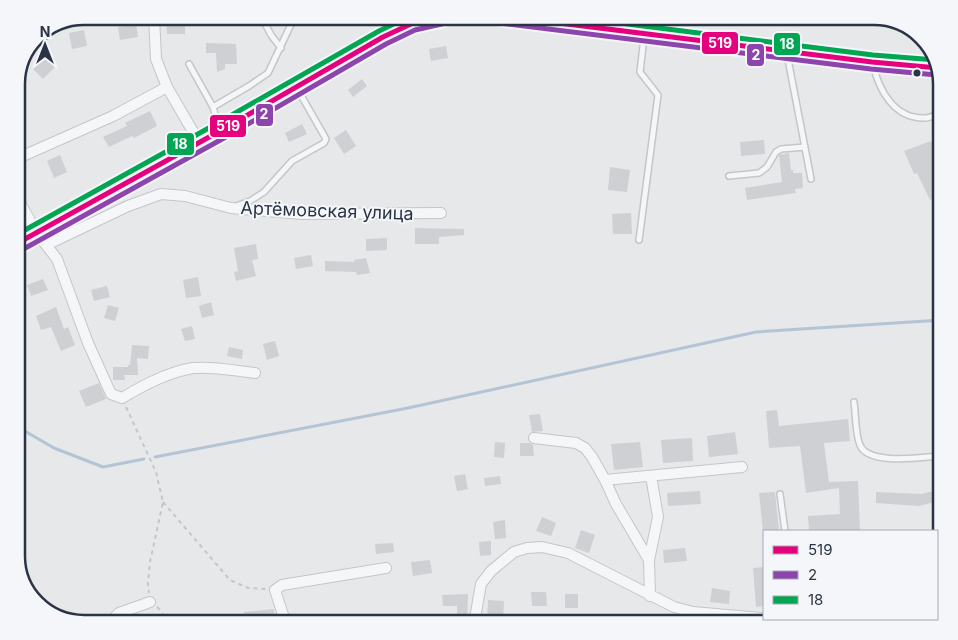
<svg xmlns="http://www.w3.org/2000/svg" width="958" height="640" viewBox="0 0 958 640" font-family="Inter,sans-serif">
<rect width="100%" height="100%" fill="#e6e8ea"/>
<g fill="none" stroke-linecap="round" stroke-linejoin="round">
<!-- stream -->
<path stroke="#b4c4d5" stroke-width="3" d="M16,426L54,448L103,467L144,459
M155,457L408,408L756,332L942,320"/>
</g>
<!-- building -->
<path fill="#ced0d3" d="M166,18H185V34H167Z
M136,24L138,37L120,40L118,27Z
M84,30L87,46L72,49L69,33Z
M206,43L236,44L237,64H225V69L217,72L216,53H206Z
M446,46L448,58L431,61L429,49Z
M44,56L55,67L43,79L32,68Z
M362,79L367,86L353,97L348,90Z
M150,111L157,126L134,138L132,136L109,147L103,137L127,126L125,123Z
M302,124L307,134L289,142L285,133Z
M346,130L356,146L344,154L334,138Z
M764,140L765,154L741,156L740,142Z
M931,141L942,166V195L930,200L917,173L914,174L904,151Z
M789,153L791,170H793V173H802L803,188L795,189L796,193L747,200L745,188L782,182L779,155Z
M60,155L67,172L54,178L47,161Z
M610,167L630,170L627,192L608,190Z
M631,213L632,234H613L612,214Z
M415,228L464,229V235L439,237V244H415Z
M387,238V250L366,251V239Z
M256,244L258,259L252,260L256,276L236,281L234,272L238,271L234,248Z
M311,255L313,266L296,269L294,258Z
M366,258L370,273L357,275L356,272L325,271V261L354,262V260Z
M198,277L201,296L186,298L183,280Z
M43,279L48,290L31,296L27,285Z
M107,286L110,297L94,301L91,290Z
M211,302L214,315L202,318L199,306Z
M108,305L119,308L115,321L104,318Z
M56,307L64,329L68,327L75,345L61,351L51,327L41,330L36,316Z
M192,326L195,339L185,341L181,329Z
M275,341L279,356L267,360L263,344Z
M132,345L149,346L148,359L137,358L138,375H124L125,380H113V367H128V365H130Z
M229,347L243,350L242,359L227,356Z
M99,383L106,399L86,407L79,391Z
M777,410L779,426L848,419L850,441L824,443L829,482L858,481L860,531H809L808,516L840,514L839,488L806,493L800,446L769,448L766,411Z
M540,414L543,431L532,432L529,415Z
M735,432L738,454L709,457L707,436Z
M692,438L693,461L663,463L661,440Z
M495,442L505,443L504,458L494,457Z
M640,442L643,467L614,470L611,444Z
M520,443H530L533,445L534,456H520Z
M465,474L468,489L457,491L454,476Z
M500,476L501,484L485,486L484,478Z
M942,489V500L919,506L876,503V492L921,494Z
M700,491L701,504L668,506L667,493Z
M775,492L779,531H763L759,493Z
M542,517L556,523L551,536L536,531Z
M505,520L506,538L495,539L493,522Z
M581,530L595,535L589,553L575,548Z
M491,541V555L480,556L479,542Z
M393,543L394,552L376,554L375,544Z
M685,548L687,561L664,563L663,550Z
M430,560L432,573L413,576L411,562Z
M764,567V606L756,607L753,568Z
M712,588L730,591L729,604L710,602Z
M531,592H546L547,606H532Z
M468,594L467,624H457V606H443L442,595Z
M565,594H578V608H565Z
M488,600L504,601L503,624H487Z
M274,609L275,624H245L244,612Z"/>
<g fill="none" stroke-linecap="round" stroke-linejoin="round">
<defs>
<path id="lane" d="M261,16L271,35L281,48
M787,54L811,179
M189,64L213,107L219,128
M873,65C879,90 894,119 925,118C930,118 935,115 940,114L942,112
M213,107L249,86L268,73L295,16
M729,176L759,173L767,167L776,152L781,149L805,147
M236,206L250,201L264,192L292,161L324,143L326,139L298,90
M639,240L658,95L640,72L644,37
M854,402C856,416 855,433 860,445C868,466 924,457 942,456
M780,494L785,531"/>
<path id="street" d="M154,16L156,59L167,87L199,142
M644,34L649,16
M16,159L113,116L167,87
M16,195L36,232L57,259L88,343L111,394L122,398C144,385 168,372 193,368C213,366 236,371 255,373
M46,245L128,206L161,194L185,196L231,208L302,214L441,213
M534,438L576,443L585,448L592,457L605,480L616,504L649,560L650,596
M605,480L742,467
M649,560L658,517L651,476
M115,624L116,616L119,613L150,602
M286,624L275,590L282,585L386,568
M474,624L481,584L491,571L514,552L527,548L542,547L568,553L674,607L693,612L827,624"/>
<path id="primary" d="M501,16L872,62L938,68
M16,244L220,131L383,37L413,23L444,16"/>
</defs>
<!-- lane casing -->
<use href="#lane" stroke="#c4c6c8" stroke-width="8"/>
<!-- street casing -->
<use href="#street" stroke="#c4c6c8" stroke-width="12"/>
<!-- primary casing -->
<use href="#primary" stroke="#c2c5c8" stroke-width="19"/>
<!-- path -->
<path stroke="#c5c6ca" stroke-width="2" stroke-dasharray="4 4" stroke-linecap="butt" d="M126,407L156,472L163,502L150,562L148,583L149,593
M163,502L230,580L248,588L266,589
M157,607L161,611L168,624"/>
<!-- lane -->
<use href="#lane" stroke="#f5f6f7" stroke-width="5"/>
<!-- street -->
<use href="#street" stroke="#f5f6f7" stroke-width="10"/>
<!-- primary -->
<use href="#primary" stroke="#f8f8f8" stroke-width="16"/>
<defs>
<path id="bus-1" d="M503,16L872,62L938,68
M16,244L220,131L383,37L413,23L443,16"/>
<path id="bus-2" d="M500,23L871,69L937,75
M20,251L224,138L386,44L415,30L446,23"/>
<path id="bus-3" d="M564,16L873,55L936,60
M16,235L216,124L379,31L410,16"/>
</defs>
<!-- bus-1 casing -->
<use href="#bus-1" stroke="#f4f6f9" stroke-width="9"/>
<!-- bus-2 casing -->
<use href="#bus-2" stroke="#f4f6f9" stroke-width="9"/>
<!-- bus-3 casing -->
<use href="#bus-3" stroke="#f4f6f9" stroke-width="9"/>
<!-- bus-1 -->
<use href="#bus-1" stroke="#e5007d" stroke-width="5"/>
<!-- bus-2 -->
<use href="#bus-2" stroke="#8e44ad" stroke-width="5"/>
<!-- bus-3 -->
<use href="#bus-3" stroke="#00a651" stroke-width="5"/>
</g>
<!-- markers -->
<circle fill="#2b3445" stroke="#f4f6f9" stroke-width="2" cx="917" cy="73" r="4.5"/>
<g text-anchor="middle" stroke-width="4" stroke-linejoin="round" paint-order="stroke">
<!-- street labels -->
<g font-size="18" fill="#2b3445" stroke="#f4f6f9">
<text transform="translate(327 211) rotate(2)" y="6">Артёмовская улица</text>
</g>
</g>
<!-- crop -->
<path d="M0 0H958V640H0ZM84 25H874A59 59 0 0 1 933 84V556A59 59 0 0 1 874 615H84A59 59 0 0 1 25 556V84A59 59 0 0 1 84 25Z" fill="#f4f6f9" fill-rule="evenodd"/>
<path fill="none" stroke="#2b3445" stroke-width="2.5" d="M84 25H874A59 59 0 0 1 933 84V556A59 59 0 0 1 874 615H84A59 59 0 0 1 25 556V84A59 59 0 0 1 84 25Z"/>
<g stroke="#f4f6f9" stroke-width="2">
<rect x="701" y="31" width="38" height="24" rx="5" fill="#e5007d"/>
<rect x="773" y="32" width="28" height="24" rx="5" fill="#00a651"/>
<rect x="746" y="43" width="19" height="24" rx="5" fill="#8e44ad"/>
<rect x="255" y="103" width="19" height="24" rx="5" fill="#8e44ad"/>
<rect x="209" y="114" width="38" height="24" rx="5" fill="#e5007d"/>
<rect x="166" y="132" width="29" height="24" rx="5" fill="#00a651"/>
</g>
<g font-size="14" text-anchor="middle" font-weight="bold" fill="#fff">
<text x="720" y="48">519</text>
<text x="787" y="49">18</text>
<text x="756" y="60">2</text>
<text x="264" y="119">2</text>
<text x="228" y="131">519</text>
<text x="180" y="149">18</text>
</g>
<!-- legend -->
<rect x="763" y="530" width="175" height="90" fill="#f4f6f9" stroke="#a4a8b1"/>
<rect x="773" y="546" width="25" height="8" fill="#e5007d" stroke="#a4a8b1"/>
<text x="808" y="555" font-size="15" fill="#2b3445">519</text>
<rect x="773" y="571" width="25" height="8" fill="#8e44ad" stroke="#a4a8b1"/>
<text x="808" y="580" font-size="15" fill="#2b3445">2</text>
<rect x="773" y="596" width="25" height="8" fill="#00a651" stroke="#a4a8b1"/>
<text x="808" y="605" font-size="15" fill="#2b3445">18</text>
<!-- north arrow -->
<g transform="translate(45 45)" stroke="#f4f6f9" stroke-width="4" paint-order="stroke">
<path d="M0-4L9 19L0 12L-9 19Z" fill="#2b3445"/>
<text y="-8" font-size="14" font-weight="bold" text-anchor="middle" fill="#2b3445">N</text>
</g>
</svg>
